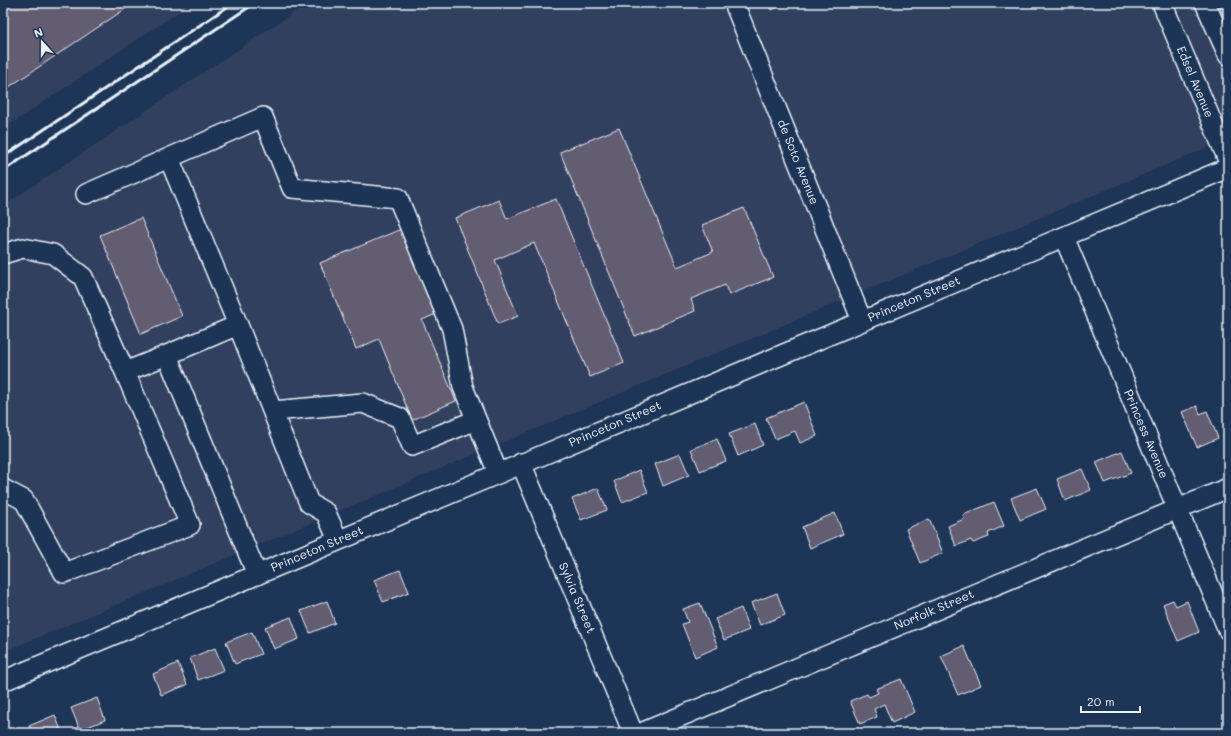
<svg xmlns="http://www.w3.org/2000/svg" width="1231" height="736" viewBox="0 0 1231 736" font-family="Mali,sans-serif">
<rect width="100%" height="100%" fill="#1d3557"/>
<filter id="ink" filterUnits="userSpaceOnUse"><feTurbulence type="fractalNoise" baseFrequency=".025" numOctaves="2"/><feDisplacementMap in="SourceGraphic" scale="8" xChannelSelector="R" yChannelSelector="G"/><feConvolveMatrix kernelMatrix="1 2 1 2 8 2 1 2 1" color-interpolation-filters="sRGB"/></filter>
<g filter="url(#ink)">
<!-- built -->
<path fill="#32415e" d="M3,3H192L3,129Z
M308,3H1228V139L3,652V206Z"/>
<!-- building -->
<path fill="#625d6f" stroke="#e8f1f8" d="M3,3H134L3,91Z
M768,3H788L771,10Z
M1218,3H1228V27Z
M619,128L677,267L713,252L702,225L744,208L773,277L729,295L725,285L691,299L695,311L635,336L560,152Z
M556,199L624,363L590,377L534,243L495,260L518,316L498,324L455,218L499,200L507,219Z
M141,218L182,316L141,334L100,235Z
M406,227L441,312L422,320L456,401L412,420L379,339L356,349L320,263Z
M804,402L817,436L800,443L795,431L775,439L766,418Z
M1197,406L1200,414L1207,411L1218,438L1197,447L1182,412Z
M755,424L763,445L738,456L729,434Z
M717,439L726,461L700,471L691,449Z
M1122,451L1131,473L1105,483L1096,462Z
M680,454L689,475L663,486L655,464Z
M1082,469L1091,490L1065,501L1057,479Z
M639,470L648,492L622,502L614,481Z
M598,488L607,510L581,520L572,499Z
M1037,488L1046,509L1020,520L1011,498Z
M994,502L1004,526L988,533L989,537L973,543L971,540L956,546L948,526L964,519L963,515Z
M835,513L843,534L810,548L802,527Z
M929,519L943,553L920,563L906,529Z
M400,570L409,592L383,602L374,580Z
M777,593L785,615L760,625L751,603Z
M1173,600L1176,606L1187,601L1199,632L1178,641L1163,604Z
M327,601L335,623L310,633L301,611Z
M700,603L718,647L695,657L682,624L688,622L683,609Z
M741,608L749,630L724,640L715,619Z
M291,617L299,639L274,649L265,627Z
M252,632L261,654L235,664L226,642Z
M964,646L981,685L958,695L941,656Z
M215,648L224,670L198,680L190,658Z
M178,663L187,685L161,695L153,674Z
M901,679L915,712L892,723L884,704L874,709L877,717L860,724L850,701L867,694L869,697L878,693L876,689Z
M97,698L105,720L80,730L71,708Z
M55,715L62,733H32L29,726Z"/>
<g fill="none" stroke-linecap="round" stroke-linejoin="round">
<defs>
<path id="minor" d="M734,3L862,321
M1162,3L1228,160
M1205,3L1228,55
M169,158L238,325L309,503L326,513L338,540
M86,194L263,117L292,188L398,198L452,329L463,387L498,473
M1064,237L1228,630
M3,254L23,248L53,254L83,277L125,372L167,355
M238,325L167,355L257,575
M273,411L363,403L400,418L412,446L476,420
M521,463L633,733
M3,489L24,500L64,573L190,525L125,372
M3,681L1228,168
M641,733L1228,488"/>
</defs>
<!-- minor casing -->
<use href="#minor" stroke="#e8f1f8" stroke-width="22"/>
<!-- minor -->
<use href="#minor" stroke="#1d3557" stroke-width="19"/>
<!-- rail -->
<path stroke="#e8f1f8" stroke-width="3" d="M3,157L233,3
M3,171L255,3"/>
</g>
</g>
<g text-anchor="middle" stroke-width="4" stroke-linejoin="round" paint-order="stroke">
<!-- street labels -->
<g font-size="12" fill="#e8f1f8" stroke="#1d3557">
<text transform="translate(1195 82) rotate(67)" y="4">Edsel Avenue</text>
<text transform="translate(798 162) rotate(68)" y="4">de Soto Avenue</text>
<text transform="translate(914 299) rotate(-23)" y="4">Princeton Street</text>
<text transform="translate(615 424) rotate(-23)" y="4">Princeton Street</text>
<text transform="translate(1146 434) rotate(67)" y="4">Princess Avenue</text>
<text transform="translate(317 549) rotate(-23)" y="4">Princeton Street</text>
<text transform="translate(577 598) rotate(67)" y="4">Sylvia Street</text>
<text transform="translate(934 610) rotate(-23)" y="4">Norfolk Street</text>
</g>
</g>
<!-- margin -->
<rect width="1231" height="736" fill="none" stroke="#1d3557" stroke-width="16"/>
<rect x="8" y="8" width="1215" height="720" fill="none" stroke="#e8f1f8" stroke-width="1.5" filter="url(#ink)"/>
<!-- north arrow -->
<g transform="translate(42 42) rotate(339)" stroke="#1d3557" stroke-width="3" paint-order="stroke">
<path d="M0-3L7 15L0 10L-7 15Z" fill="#e8f1f8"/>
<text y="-6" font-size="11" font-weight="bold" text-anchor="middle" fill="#e8f1f8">N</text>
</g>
<!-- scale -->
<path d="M1081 706v6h59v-6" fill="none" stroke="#e8f1f8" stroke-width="2"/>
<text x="1087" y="706" font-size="12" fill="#e8f1f8" stroke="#1d3557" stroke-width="3" paint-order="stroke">20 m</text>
</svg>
